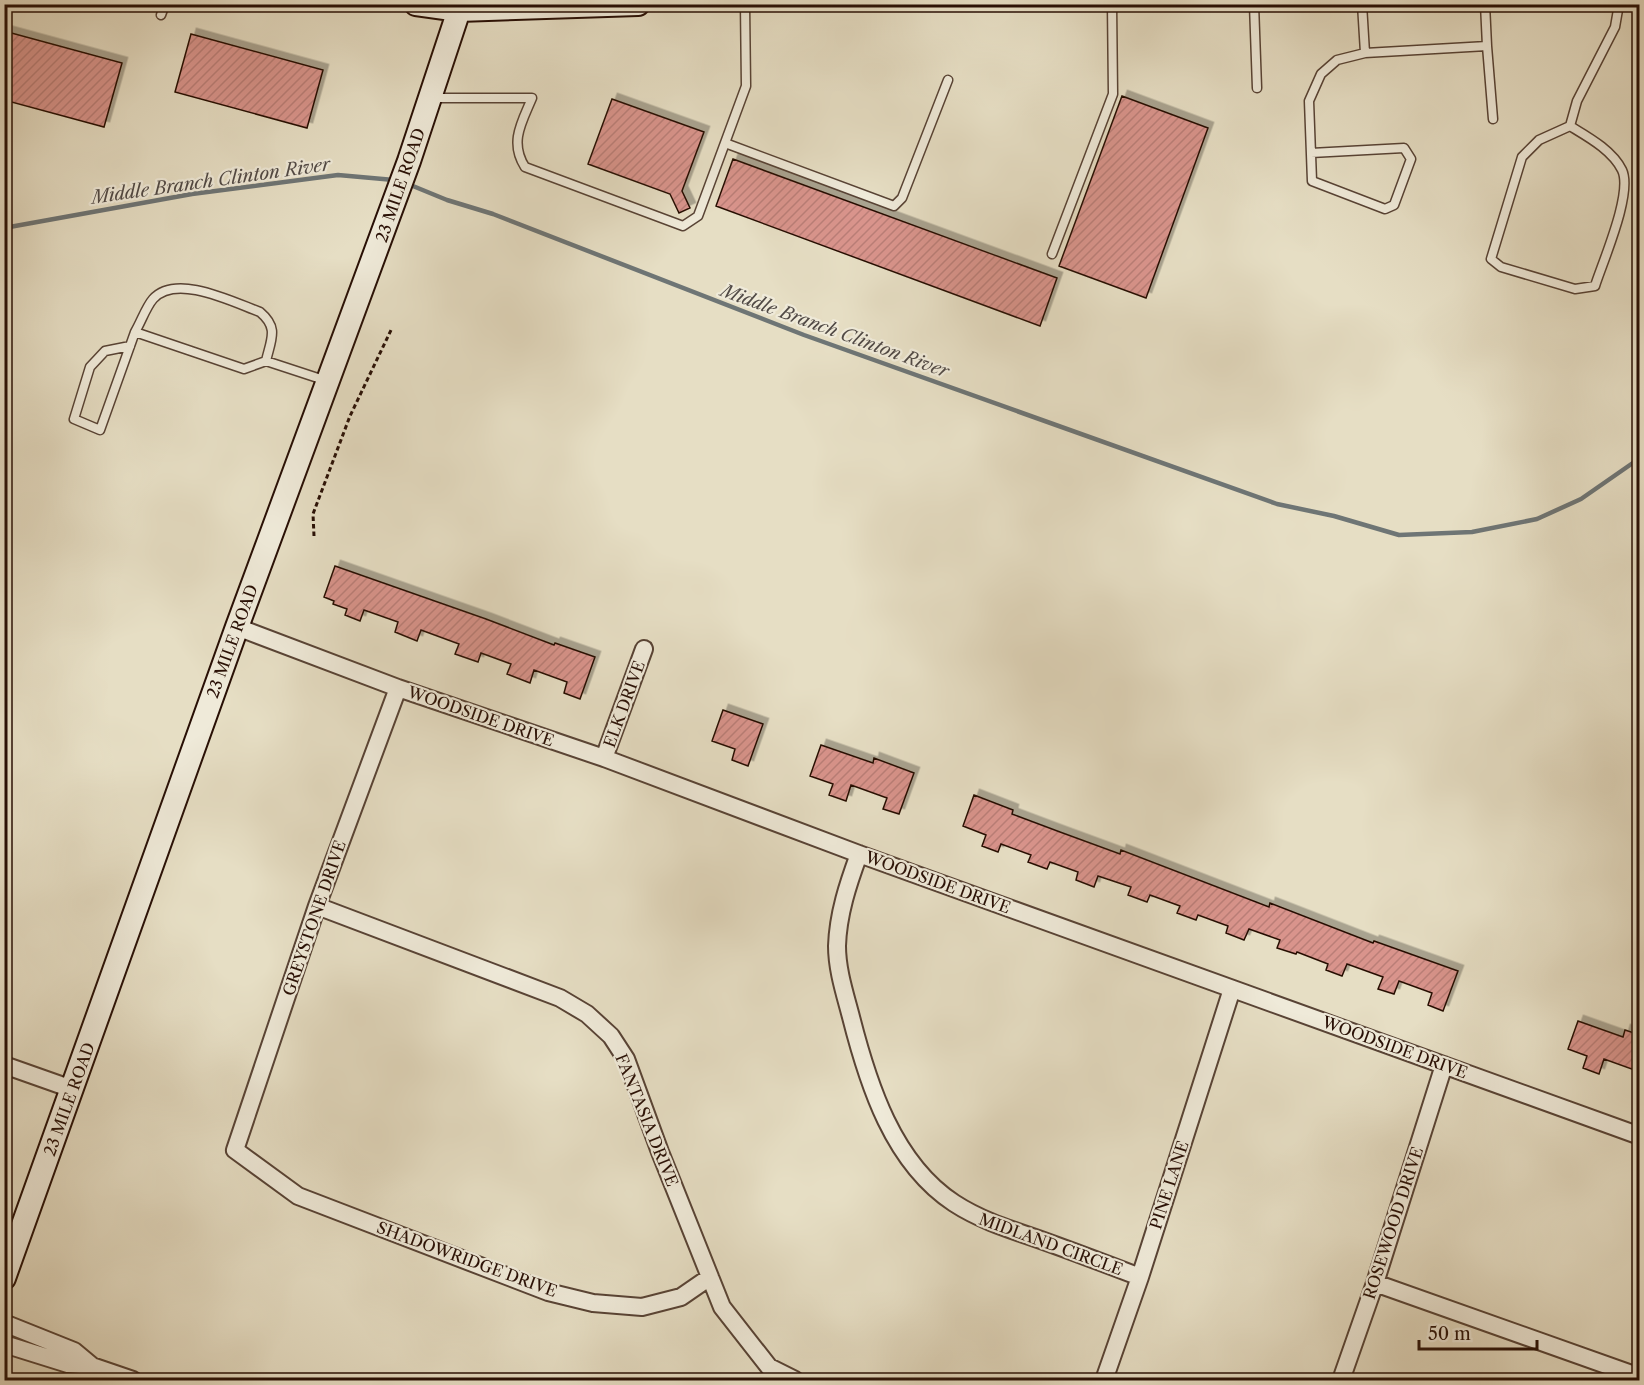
<svg xmlns="http://www.w3.org/2000/svg" width="1644" height="1385" viewBox="0 0 1644 1385" font-family="'Libre Caslon Text',serif">
<defs>
<pattern id="building-hatch" width="6" height="6" patternUnits="userSpaceOnUse" patternTransform="scale(1.5)"><rect width="6" height="6" fill="#d9948c"/><path d="M-1 1l2-2M0 6l6-6M5 7l2-2" fill="none" stroke="#ba7e77"/></pattern>
<filter id="shadow"><feDropShadow dx="5.5" dy="-5.5" stdDeviation="0" flood-color="#0004"/></filter>
</defs>
<rect width="100%" height="100%" fill="#e6dec4"/>
<filter id="stains"><feTurbulence type="fractalNoise" baseFrequency=".00333" numOctaves="4"/><feColorMatrix values="0 0 0 0 .2 0 0 0 0 .09 0 0 0 0 .02 0 0 0 .5 -.17"/></filter>
<radialGradient id="worn" r=".72"><stop offset=".6" stop-color="#630" stop-opacity="0"/><stop offset="1" stop-color="#630" stop-opacity=".3"/></radialGradient>
<g fill="none" stroke-linecap="round" stroke-linejoin="round">
<!-- stream -->
<path stroke="#6e7575" stroke-width="4.5" d="M408,184L447,200L493,214L804,335L1277,504L1334,516L1399,535L1472,532L1537,519L1581,499L1640,458
M4,228L192,194L338,175L394,180"/>
</g>
<!-- building -->
<path fill="url(#building-hatch)" stroke="#280f05" stroke-width="1.5" filter="url(#shadow)" d="M4,31L122,63L104,127L4,100Z
M191,34L323,70L307,128L175,92Z
M1122,96L1208,128L1146,298L1059,266Z
M612,99L704,132L682,191L690,208L679,213L670,194L588,164Z
M733,159L1057,278L1040,326L716,206Z
M335,566L486,619L554,645L555,643L595,657L580,699L564,693L567,682L534,670L530,683L507,674L511,664L481,653L478,662L455,654L459,644L421,630L417,641L395,632L398,622L364,610L360,621L345,615L347,609L333,604L334,601L324,597Z
M723,710L763,724L748,766L732,760L735,749L712,741Z
M821,745L873,763L874,758L914,773L899,814L883,809L887,798L851,785L846,801L829,795L833,784L810,776Z
M974,795L1013,810L1012,814L1060,832L1120,854L1121,850L1269,907L1270,903L1373,943L1374,941L1458,971L1443,1011L1428,1005L1432,993L1399,981L1394,994L1378,989L1383,977L1347,964L1342,976L1326,970L1328,964L1297,952L1296,954L1277,948L1280,940L1249,929L1244,940L1226,933L1228,926L1198,915L1196,920L1177,913L1180,906L1150,895L1147,902L1128,895L1131,887L1098,876L1094,887L1076,880L1078,872L1050,862L1047,869L1028,862L1031,855L1001,844L998,852L982,846L986,835L963,826Z
M1578,1021L1623,1037L1625,1030L1640,1035V1072L1604,1059L1599,1074L1583,1068L1587,1056L1568,1049Z"/>
<g fill="none" stroke-linecap="round" stroke-linejoin="round">
<defs>
<path id="lane" d="M1254,4L1257,88
M1485,4L1487,46
M161,15L165,4
M1365,53L1487,46L1493,119
M432,98H532C522,122 509,142 525,167L683,226L698,216L746,86L745,4
M1570,126C1588,137 1612,150 1622,170C1633,193 1603,261 1595,286L1575,289L1501,267L1491,259L1522,157L1539,140L1570,126L1577,101L1615,27L1619,4
M725,143L894,206L902,198L948,80
M1311,153L1404,148L1411,159L1394,205L1385,209L1312,181L1309,101L1321,74L1337,60L1365,53L1362,4
M1052,254L1113,94L1112,4
M135,332C141,322 146,307 153,299C176,273 233,302 260,312C279,328 271,339 266,361
M130,346L105,351L90,367L74,419L100,430L135,332L244,369L266,361L327,381"/>
<path id="street" d="M237,627L398,688L604,758L859,854L1640,1136
M398,688L317,906L235,1150L298,1196L548,1292L593,1303L642,1307L681,1297L710,1277
M604,758L644,649
M859,854C848,884 838,914 837,946C837,970 845,994 851,1017C868,1084 893,1163 954,1203C980,1220 1009,1229 1038,1239C1072,1251 1106,1264 1140,1277
M317,906L560,998L587,1014L611,1036L626,1059L660,1152L722,1307L769,1367L795,1380
M4,1065L72,1089
M1375,1283L1640,1377
M4,1323L74,1351L92,1366
M4,1344L68,1364L92,1366L133,1380
M1104,1380L1140,1277L1232,989
M1341,1380L1375,1283L1444,1065"/>
<path id="secondary" d="M416,4L459,10L638,4
M4,1278L237,627L409,161L461,4"/>
</defs>
<!-- lane casing -->
<use href="#lane" stroke="#584335" stroke-width="11"/>
<!-- street casing -->
<use href="#street" stroke="#584335" stroke-width="20"/>
<!-- secondary casing -->
<use href="#secondary" stroke="#280f05" stroke-width="26"/>
<!-- path -->
<path stroke="#280f05" stroke-width="3" stroke-dasharray="4.5 3" stroke-linecap="butt" d="M314,536L313,514L350,416L392,328"/>
<!-- lane -->
<use href="#lane" stroke="#efead9" stroke-width="8"/>
<!-- street -->
<use href="#street" stroke="#efead9" stroke-width="16"/>
<!-- secondary -->
<use href="#secondary" stroke="#efead9" stroke-width="22"/>
</g>
<g text-anchor="middle" stroke-width="4.5" stroke-linejoin="round" paint-order="stroke">
<!-- street labels -->
<g font-size="16" fill="#280f05" stroke="#efead9">
<text transform="translate(400 185) rotate(-71)" y="6">23 MILE ROAD</text>
<text transform="translate(232 641) rotate(-70)" y="6">23 MILE ROAD</text>
<text transform="translate(624 704) rotate(-70)" y="6">ELK DRIVE</text>
<text transform="translate(481 716) rotate(19)" y="6">WOODSIDE DRIVE</text>
<text transform="translate(938 882) rotate(20)" y="6">WOODSIDE DRIVE</text>
<text transform="translate(314 918) rotate(-71)" y="6">GREYSTONE DRIVE</text>
<text transform="translate(1395 1047) rotate(20)" y="6">WOODSIDE DRIVE</text>
<text transform="translate(69 1099) rotate(-70)" y="6">23 MILE ROAD</text>
<text transform="translate(647 1120) rotate(68)" y="6">FANTASIA DRIVE</text>
<text transform="translate(1169 1185) rotate(-72)" y="6">PINE LANE</text>
<text transform="translate(1393 1223) rotate(-72)" y="6">ROSEWOOD DRIVE</text>
<text transform="translate(1051 1244) rotate(20)" y="6">MIDLAND CIRCLE</text>
<text transform="translate(467 1259) rotate(20)" y="6">SHADOWRIDGE DRIVE</text>
</g>
<!-- water labels -->
<g font-size="18" font-style="italic" fill="#514a46" stroke="#efead9">
<text transform="translate(211 181) rotate(-8)" y="6">Middle Branch Clinton River</text>
<text transform="translate(835 331) rotate(20)" y="6">Middle Branch Clinton River</text>
</g>
</g>
<!-- margin -->
<rect width="1644" height="1385" fill="none" stroke="#e6dec4" stroke-width="24"/>
<rect x="6" y="6" width="1632" height="1373" fill="none" stroke="#280f05" stroke-width="3"/>
<rect x="12" y="12" width="1620" height="1361" fill="none" stroke="#280f05" stroke-width="1.5"/>
<!-- scale -->
<path d="M1419 1340v9h118v-9" fill="none" stroke="#280f05" stroke-width="3"/>
<text x="1428" y="1340" font-size="18" fill="#280f05" stroke="#efead9" stroke-width="4.5" paint-order="stroke">50 m</text>
<rect width="100%" height="100%" filter="url(#stains)"/>
<rect width="100%" height="100%" fill="url(#worn)"/>
</svg>
